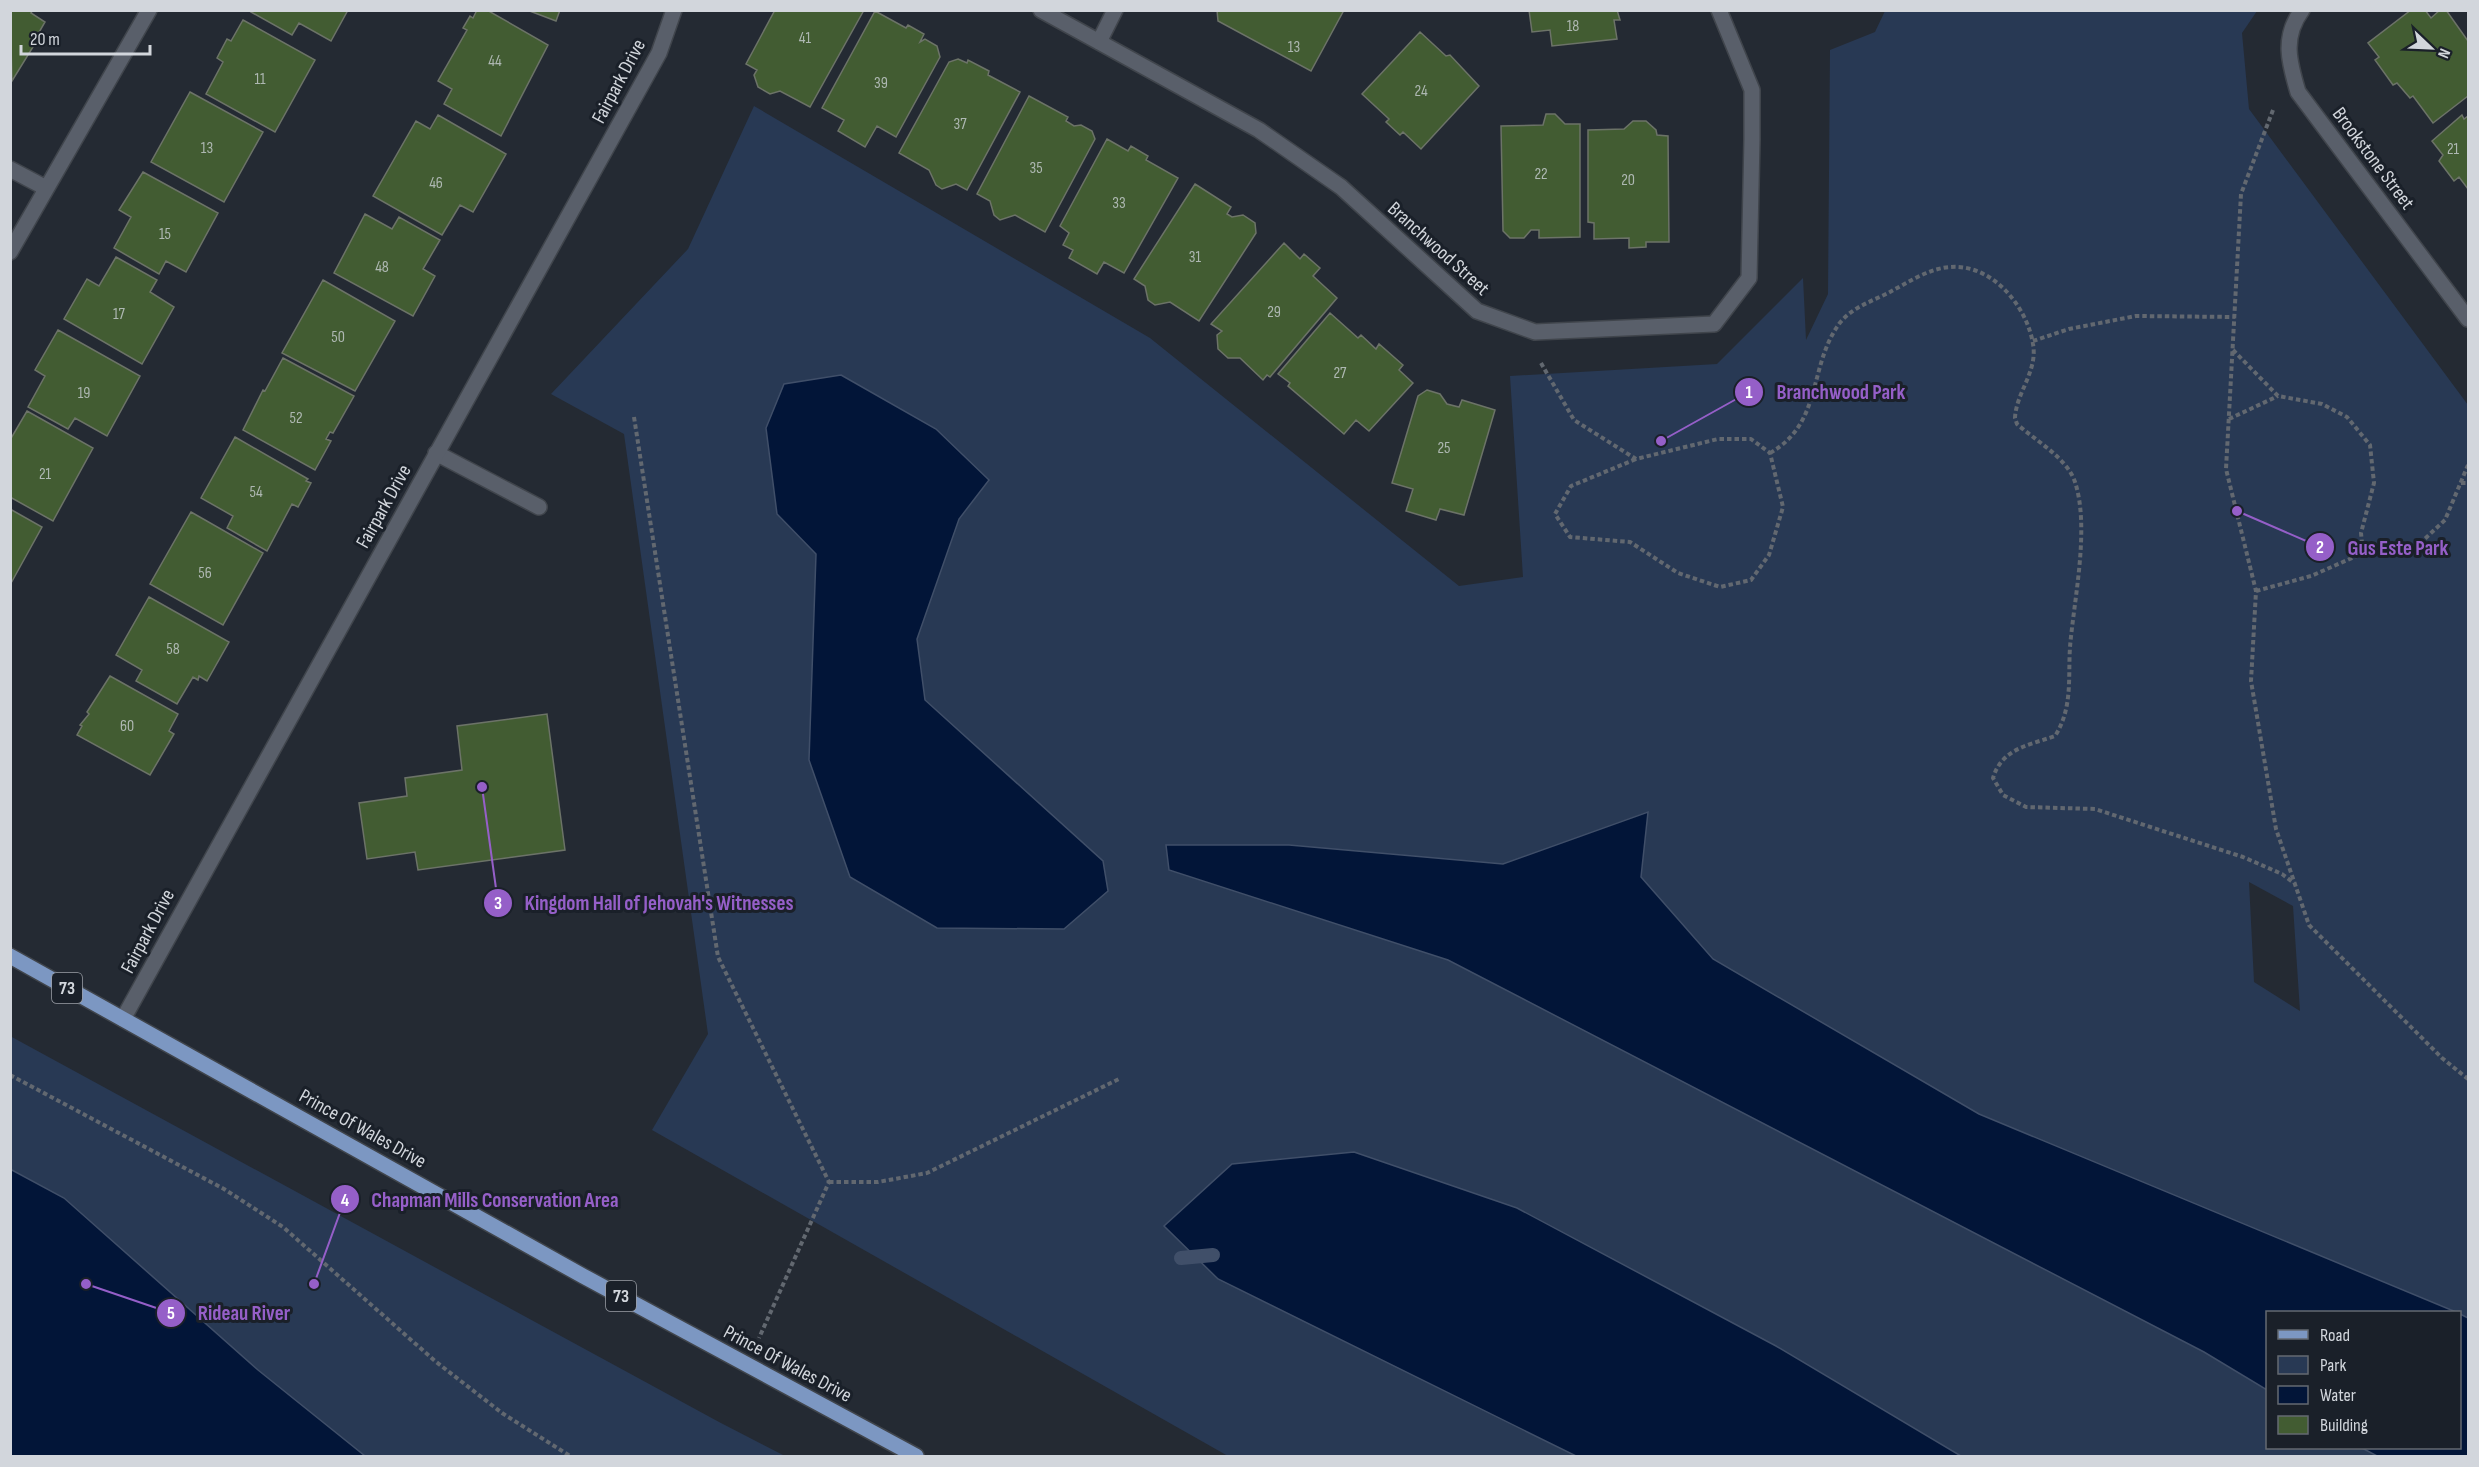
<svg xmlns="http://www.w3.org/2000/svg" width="2479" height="1467" viewBox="0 0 2479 1467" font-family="'Sofia Sans Condensed',sans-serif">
<rect width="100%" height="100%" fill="#242a33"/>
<!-- green -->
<path fill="#283954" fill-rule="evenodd" d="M1885,11H2257L2242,33L2249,109L2468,405V1318L1979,1114L1713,959L1641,877L1647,812L1503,864L1289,845H1166L1169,870L1448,960L2204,1352L2267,1390L2268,1448H2362L2377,1456H1961L1776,1346L1218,1279L1576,1456H1228L652,1130L708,1034L624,434L551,394L688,249L754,106L1150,338L1459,586L1523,577L1510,376L1717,364L1803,278L1806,340L1828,294L1830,50L1875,32ZM766,428L989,481L959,519L917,639L925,700L999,769L809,760L816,554L777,513ZM2249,882L2293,906L2300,1011L2254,982Z
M10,1036L719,1422L785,1456H365L258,1370L64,1198L11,1169Z"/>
<!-- water -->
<path fill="#021538" stroke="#404f69" stroke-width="1.5" d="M841,375L936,429L989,480L959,519L917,639L925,700L1103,861L1108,891L1064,929L937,928L850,877L809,760L816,554L777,514L766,428L784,384Z
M1648,812L1641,877L1713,959L1979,1114L2456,1312H2268L2267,1390L2204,1352L1448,960L1169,870L1166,845H1289L1503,864Z
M1354,1152L1517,1208L1776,1346L1961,1456H1576L1218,1279L1164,1226L1232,1164Z
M10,1169L64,1198L258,1370L365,1456H11Z
M2460,1314L2468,1318V1456H2377L2362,1448H2460Z"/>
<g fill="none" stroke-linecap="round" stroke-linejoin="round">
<!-- stream -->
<path stroke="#404f69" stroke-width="14" d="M1181,1258L1213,1255"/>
</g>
<!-- building -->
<path fill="#425c32" stroke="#6c7368" stroke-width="1.5" d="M10,10H33L31,13L45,22L34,41L36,42L12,81Z
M253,10H348L331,41L299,23L292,35L251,12Z
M477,10H487L548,45L501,136L444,104L452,89L438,81L467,30L463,28L470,16L473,18Z
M527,10H560L556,21Z
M775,10H864L810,107L780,91L770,94L758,87L754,75L757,70L746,64Z
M1217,10H1344L1311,71L1218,21Z
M1529,10H1617L1620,20H1614L1617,39L1552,46L1550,30L1532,32Z
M2411,10H2425L2431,18L2440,10H2446L2468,41V96L2433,123L2413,96L2410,98L2397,83L2393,85L2375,60L2379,57L2368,43Z
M875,11L906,28L908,25L924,34L920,42L925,39L937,46L940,57L896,137L877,126L865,147L838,131L844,120L822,108Z
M243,20L315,60L275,132L206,94L223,62L217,58L227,39L231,41Z
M1420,32L1446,56L1450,55L1479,86L1421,149L1403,132L1400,135L1386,122L1389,119L1362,94Z
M958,59L967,63L968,60L989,71L988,75L1020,92L967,190L956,184L942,189L936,185L929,170L899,153L949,62Z
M190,92L263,132L224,202L151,162Z
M1029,96L1068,117L1066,121L1074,126L1081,125L1092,131L1095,139L1045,232L1015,215L1000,220L994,215L990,201L977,194Z
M1546,114H1555L1565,124H1580V237L1539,238V230H1531L1524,238H1510L1503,231L1501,126L1543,125Z
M438,115L506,154L473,212L460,205L442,235L373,196L416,121L430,129Z
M2462,115L2464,119L2468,116V189L2459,177L2454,181L2439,161L2443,155L2432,141Z
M1633,121H1646L1656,130L1657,135L1668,136L1669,242H1646V247L1629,248V238L1594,239V223L1588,222V130L1624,129Z
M1107,139L1128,151L1131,146L1148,156L1146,160L1178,178L1124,273L1104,262L1097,274L1069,258L1073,250L1063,245L1069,233L1060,226Z
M143,172L218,213L186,272L166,261L159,274L114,248L131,217L119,210Z
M1195,184L1231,207L1227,214L1232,217L1243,215L1255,223L1256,233L1199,321L1170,302L1155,305L1148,300L1145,286L1134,279Z
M365,214L392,229L399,217L440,240L423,269L435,276L413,316L334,273Z
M1284,243L1300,259L1304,254L1320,268L1313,276L1337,298L1270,377L1267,375L1263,380L1240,358H1228L1218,349L1217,335L1222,331L1211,324Z
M116,257L157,280L150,292L174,307L142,364L64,319L87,279L99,286Z
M323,280L395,321L355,391L282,353Z
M1330,313L1358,338L1361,335L1376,349L1379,344L1403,365L1399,370L1413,383L1369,431L1356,420L1344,434L1288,386L1290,383L1278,374Z
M58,330L140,376L107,436L75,418L68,429L28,407L45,376L35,370Z
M283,358L354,396L333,433L330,432L326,439L331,441L315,470L243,430L263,390L265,391Z
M1427,390L1440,394L1447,404L1459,407L1462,400L1495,410L1464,515L1440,509L1436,520L1406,511L1413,489L1392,483L1418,396Z
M27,411L93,448L53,521L10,497V440Z
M235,437L308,479L306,481L311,483L298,507L292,504L267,551L227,528L233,516L201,498Z
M10,509L42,527L10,585Z
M191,512L263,553L223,625L150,584Z
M149,597L229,642L207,681L199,676L198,680L193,677L177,704L136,681L142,670L116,655Z
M110,676L178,714L169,731L174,734L150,775L77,735L82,726L80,725L89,714L87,712Z
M547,714L565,850L418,870L415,852L367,859L359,803L407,796L405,778L462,770L457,726Z"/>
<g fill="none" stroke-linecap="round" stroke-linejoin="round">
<defs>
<path id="lane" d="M436,453L539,507"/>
<path id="street" d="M1041,10L1259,130L1341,187L1477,311L1535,332L1714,324L1749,278L1752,139V90L1719,10
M2302,10C2282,37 2289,62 2298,92L2468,319
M1099,42L1115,10
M10,169L46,188
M10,252L149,10
M123,1019L659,53L674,10"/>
<path id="primary" d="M10,956L583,1276L916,1456"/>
</defs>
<!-- lane casing -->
<use href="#lane" stroke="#40454c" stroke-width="18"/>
<!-- street casing -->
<use href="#street" stroke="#40454c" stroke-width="18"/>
<!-- primary casing -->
<use href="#primary" stroke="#40454c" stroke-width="18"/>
<!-- path -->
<path stroke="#626870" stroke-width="4" stroke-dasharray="4.5 3" stroke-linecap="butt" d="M2273,110L2241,194L2226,469L2256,591L2251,681L2276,829L2309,925L2442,1058L2468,1079
M2033,341L2069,329L2136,316L2235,317
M2233,350L2278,396L2322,404L2347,417L2370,445L2374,483L2361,533L2363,553
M1541,363L1574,420L1636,459L1718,439H1751L1770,453L1783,507L1769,555L1751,580L1720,587L1678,573L1630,542L1570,537L1555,514L1571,486L1636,459
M634,417L718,957L829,1182L759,1338
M2229,419L2278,396
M1770,453C1823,423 1808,367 1839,324C1851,308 1870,302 1888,293C1907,283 1929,268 1951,267C1992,264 2027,306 2033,344C2038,371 2016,393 2015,418L2017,424C2036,441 2067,458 2075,482C2090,528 2074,599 2070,647C2068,677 2073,708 2055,736C2030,745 2002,748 1993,778L2003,795L2026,807L2095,809L2243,857L2282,874L2294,883
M2461,483H2468
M2256,591L2311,576L2368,551L2416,547L2445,520L2468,465
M10,1075L224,1189L283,1227L435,1361L502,1413L570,1456
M829,1182H878L927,1173L1121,1078"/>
<!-- lane -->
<use href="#lane" stroke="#595f6a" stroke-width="15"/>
<!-- street -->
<use href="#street" stroke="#595f6a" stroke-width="15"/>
<!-- primary -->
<use href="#primary" stroke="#7c97c2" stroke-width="15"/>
</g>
<g text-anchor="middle" stroke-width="6" stroke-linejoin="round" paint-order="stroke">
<!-- number labels -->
<g font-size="16" fill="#aeb8b2">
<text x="1573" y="31">18</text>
<text x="805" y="43">41</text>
<text x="1294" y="52">13</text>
<text x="495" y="66">44</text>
<text x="260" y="84">11</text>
<text x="881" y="88">39</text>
<text x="1421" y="96">24</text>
<text x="960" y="129">37</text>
<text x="207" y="153">13</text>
<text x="2453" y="154">21</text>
<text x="1036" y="173">35</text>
<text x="1541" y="179">22</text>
<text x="1628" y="185">20</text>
<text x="436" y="188">46</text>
<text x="1119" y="208">33</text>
<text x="165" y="239">15</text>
<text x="1195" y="262">31</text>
<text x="382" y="272">48</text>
<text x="1274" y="317">29</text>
<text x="119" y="319">17</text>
<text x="338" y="342">50</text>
<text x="1340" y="378">27</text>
<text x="84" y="398">19</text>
<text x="296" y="423">52</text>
<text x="1444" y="453">25</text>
<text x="45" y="479">21</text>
<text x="256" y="497">54</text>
<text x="205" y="578">56</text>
<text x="173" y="654">58</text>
<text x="127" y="731">60</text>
</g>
<!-- shield labels -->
<g fill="#1a2029" stroke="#9b9fa6" stroke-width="1.5">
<rect x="52" y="973" width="30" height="30" rx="4.5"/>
<rect x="606" y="1281" width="30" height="30" rx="4.5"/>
</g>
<g font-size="18" font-weight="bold" fill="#d2d6dc">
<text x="67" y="994">73</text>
<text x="621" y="1302">73</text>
</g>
<!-- street labels -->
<g font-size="20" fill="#d2d6dc" stroke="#1a2029">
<text transform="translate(618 81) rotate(-62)" y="7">Fairpark Drive</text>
<text transform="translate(2374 158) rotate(53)" y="7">Brookstone Street</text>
<text transform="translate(1439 248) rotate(42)" y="7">Branchwood Street</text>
<text transform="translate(383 506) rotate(-61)" y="7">Fairpark Drive</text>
<text transform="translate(147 931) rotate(-62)" y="7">Fairpark Drive</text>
<text transform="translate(363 1128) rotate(29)" y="7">Prince Of Wales Drive</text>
<text transform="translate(788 1363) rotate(28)" y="7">Prince Of Wales Drive</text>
</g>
</g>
<!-- callouts -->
<path fill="none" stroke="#955fc8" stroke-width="2" d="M1661 441L1749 392M2237 511L2320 547M482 787L498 903M314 1284L345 1199M86 1284L171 1313"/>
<g fill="#955fc8" stroke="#1a2029" stroke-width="2">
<circle cx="1661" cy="441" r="6"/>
<circle cx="2237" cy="511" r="6"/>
<circle cx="482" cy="787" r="6"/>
<circle cx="314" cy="1284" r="6"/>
<circle cx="86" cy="1284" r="6"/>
<circle cx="1749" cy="392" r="15"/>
<circle cx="2320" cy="547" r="15"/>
<circle cx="498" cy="903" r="15"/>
<circle cx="345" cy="1199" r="15"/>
<circle cx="171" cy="1313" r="15"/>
</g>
<g font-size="18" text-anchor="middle" font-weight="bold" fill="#fff">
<text x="1749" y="398">1</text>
<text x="2320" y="553">2</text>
<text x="498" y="909">3</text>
<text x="345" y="1206">4</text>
<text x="171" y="1319">5</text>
</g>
<g font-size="21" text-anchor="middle" font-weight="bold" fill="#955fc8" stroke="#1a2029" stroke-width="6" stroke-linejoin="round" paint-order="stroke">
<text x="1841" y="399">Branchwood Park</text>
<text x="2398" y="555">Gus Este Park</text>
<text x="659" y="910">Kingdom Hall of Jehovah's Witnesses</text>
<text x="495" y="1207">Chapman Mills Conservation Area</text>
<text x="244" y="1320">Rideau River</text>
</g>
<!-- border -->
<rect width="2479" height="1467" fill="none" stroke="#d2d6dc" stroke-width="24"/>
<!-- legend -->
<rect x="2266" y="1311" width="195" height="138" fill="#1a2029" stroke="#646971" stroke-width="1.5"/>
<rect x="2278" y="1330" width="30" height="9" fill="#7c97c2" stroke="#646971" stroke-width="1.5"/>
<text x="2320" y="1341" font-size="18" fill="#d2d6dc">Road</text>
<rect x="2278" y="1356" width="30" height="18" fill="#283954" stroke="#646971" stroke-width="1.5"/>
<text x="2320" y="1371" font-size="18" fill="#d2d6dc">Park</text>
<rect x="2278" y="1386" width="30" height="18" fill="#021538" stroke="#646971" stroke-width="1.5"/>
<text x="2320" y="1401" font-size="18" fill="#d2d6dc">Water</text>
<rect x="2278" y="1416" width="30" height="18" fill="#425c32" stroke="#646971" stroke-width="1.5"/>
<text x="2320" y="1431" font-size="18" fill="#d2d6dc">Building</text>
<!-- north arrow -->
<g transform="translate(2431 48) rotate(113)" stroke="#1a2029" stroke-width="4.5" paint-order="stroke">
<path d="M0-4.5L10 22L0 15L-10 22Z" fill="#d2d6dc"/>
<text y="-9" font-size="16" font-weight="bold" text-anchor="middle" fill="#d2d6dc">N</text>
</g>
<!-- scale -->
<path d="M21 45v9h129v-9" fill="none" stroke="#d2d6dc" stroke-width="3"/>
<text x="30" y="45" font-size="18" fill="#d2d6dc" stroke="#1a2029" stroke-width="4.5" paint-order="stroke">20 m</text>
</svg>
